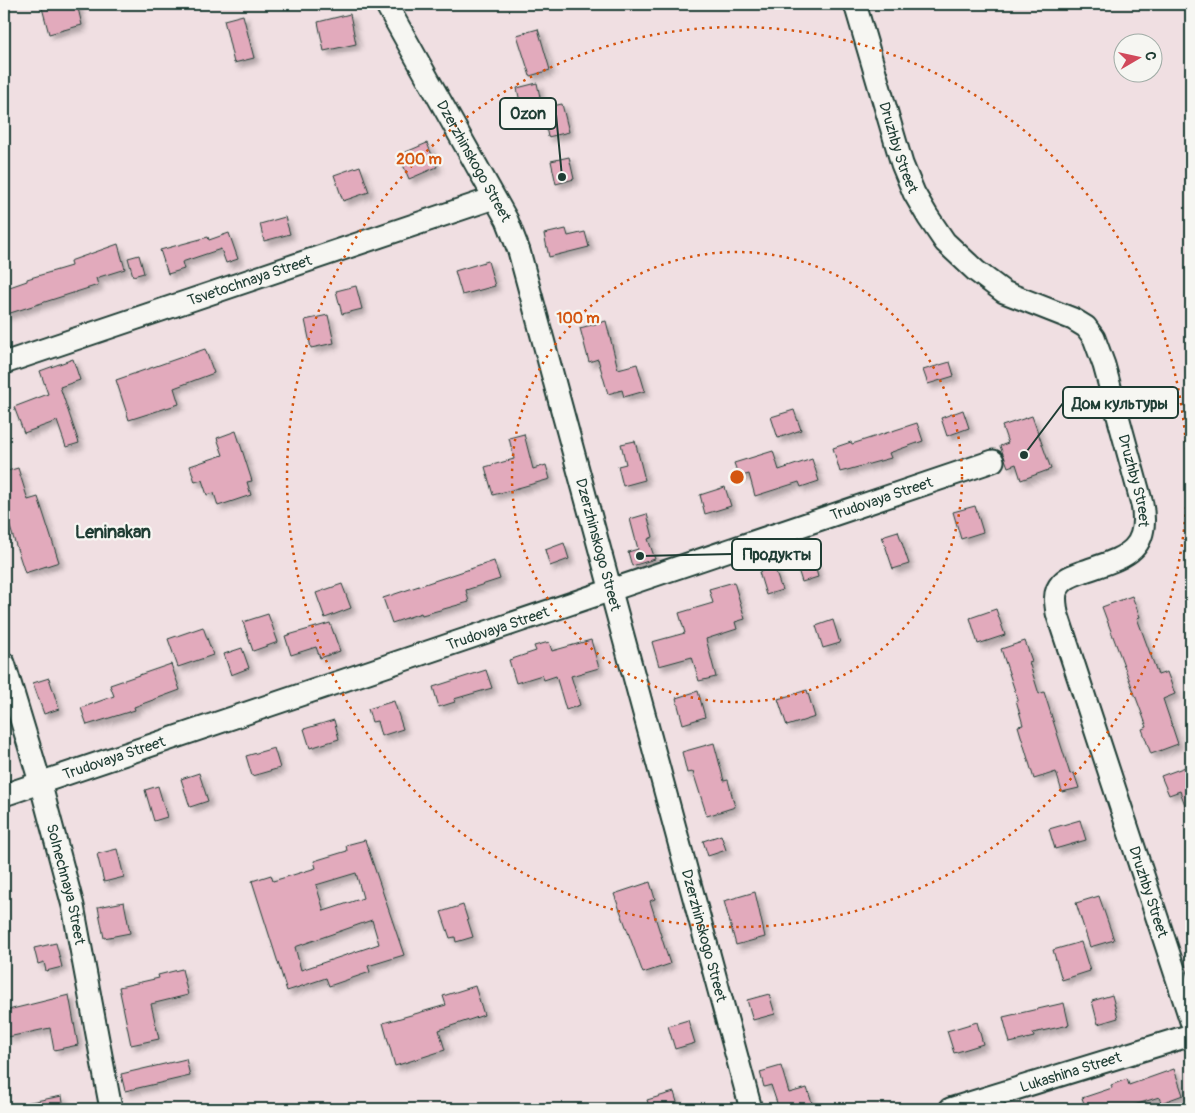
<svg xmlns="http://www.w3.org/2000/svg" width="1195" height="1113" viewBox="0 0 1195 1113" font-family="Pangolin,sans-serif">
<defs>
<filter id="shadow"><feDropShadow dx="4.5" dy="4.5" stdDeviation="2.5" flood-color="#0004"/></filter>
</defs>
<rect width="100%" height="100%" fill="#f0dfe2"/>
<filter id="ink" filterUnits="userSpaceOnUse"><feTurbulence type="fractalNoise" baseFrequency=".02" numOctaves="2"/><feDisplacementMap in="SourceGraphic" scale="10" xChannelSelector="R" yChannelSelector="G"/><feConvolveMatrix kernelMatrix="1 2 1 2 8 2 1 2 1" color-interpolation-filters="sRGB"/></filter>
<g filter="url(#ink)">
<!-- building -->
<path fill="#e2aabc" stroke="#1f3d34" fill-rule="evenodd" filter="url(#shadow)" d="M41,4H77L82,25L49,34Z
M350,14L356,44L324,51L318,22Z
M243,15L254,58L234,63L224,20Z
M538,29L550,70L530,76L517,35Z
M537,83L540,97L520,102L517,88Z
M562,104L569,132L548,137L542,108Z
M427,143L437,167L409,179L399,155Z
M569,157L574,179L556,184L551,161Z
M360,166L369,192L343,201L334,175Z
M285,217L290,234L264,241L260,224Z
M566,229L568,236L585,232L589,247L549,257L544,234Z
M229,233L238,259L226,263L221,249L182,262L184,269L168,274L160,250L208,237L209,240Z
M118,244L125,269L96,278L98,285L4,315V289L27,281V279L71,266L70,261Z
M139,255L144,273L133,276L128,258Z
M488,261L495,286L462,295L455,271Z
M356,286L362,309L342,314L336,291Z
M328,315L334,343L311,348L305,320Z
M606,321L618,369L637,364L645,391L624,397L622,390L608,394L598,359L589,362L580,328Z
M205,349L214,373L174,388L179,404L129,420L116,380Z
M73,359L80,380L60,387L79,443L66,447L57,421L24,433L14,407L48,394L40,371Z
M950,362L954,376L928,384L923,370Z
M794,410L801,430L778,438L771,417Z
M963,410L969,428L947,436L941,418Z
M1032,416L1051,469L1021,480L1016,464L1008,467L1000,446L1008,443L1002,426Z
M917,423L923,441L889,453L891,458L840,472L833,448L851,442L852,444Z
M236,431L252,481L247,482L251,495L218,506L214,493L207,495L202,480L195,482L190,466L223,455L217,438Z
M524,434L533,469L546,465L550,479L493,495L485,467L514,459L509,438Z
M635,441L645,480L623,486L618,466L626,464L621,444Z
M773,451L779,470L812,459L819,481L801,487L799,482L755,496L749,474L739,477L734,463Z
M18,468L28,500L38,497L59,562L25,573L4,509L9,506L4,490V472Z
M725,487L731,506L705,514L700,495Z
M975,506L983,532L961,539L953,512Z
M647,514L653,537L648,539L655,559L632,566L628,552L638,549L630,519Z
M898,531L909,564L893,569L882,536Z
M564,543L569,559L550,566L545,550Z
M813,558L818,577L802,582L796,563Z
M494,561L500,579L466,590L469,602L422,615L421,613L392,623L383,598Z
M774,567L782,590L766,595L759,572Z
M734,582L745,619L735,622L737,629L706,639L716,677L699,681L692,657L659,666L652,642L685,633L679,613L713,603L709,589Z
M342,584L351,608L325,618L316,593Z
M1132,596L1140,617L1137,618L1158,675L1167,672L1175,694L1163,699L1178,744L1151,754L1142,729L1147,727L1102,607Z
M996,609L1005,635L978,644L970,618Z
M268,614L278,642L253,651L243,622Z
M833,620L840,643L823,648L816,626Z
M330,623L340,651L320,658L316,647L291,655L285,636Z
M203,627L213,655L178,667L168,639Z
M591,640L599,668L571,676L580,705L566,710L556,676L544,680L542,675L516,683L509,660L536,651L534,646L549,642L552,651Z
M1025,641L1032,661L1029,662L1039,694L1044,692L1070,774L1074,773L1079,788L1062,792L1056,772L1034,779L1018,726L1023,725L1016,700H1018L1001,649Z
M242,648L249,668L231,675L224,654Z
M171,664L180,690L134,707L135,710L87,725L81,708L114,696L110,685Z
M486,670L492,688L454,699L455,702L439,707L433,687Z
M49,678L59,709L44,714L33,683Z
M807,690L815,717L787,726L778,699Z
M698,691L705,717L683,724L676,698Z
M394,701L403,729L381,736L377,721L372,722L368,709Z
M334,720L339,739L310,748L304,729Z
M714,743L724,781L728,780L735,807L707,816L693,772L687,773L682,752Z
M274,748L280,768L252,776L246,756Z
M1191,765V818L1190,819L1180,791L1169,795L1161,776Z
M199,773L208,801L190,807L181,779Z
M158,786L167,817L154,821L145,790Z
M1080,820L1086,840L1055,849L1049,829Z
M721,835L726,850L708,856L703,841Z
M365,840L404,955L368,966L370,972L329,986L326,978L287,991L252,881L271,875L273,881L316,868L314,861L347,851L346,845ZM356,873L363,898L324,911L316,885ZM372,920L379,944L301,970L295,947Z
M117,849L124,877L104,882L97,854Z
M650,882L655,899L650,901L670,964L643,973L614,894Z
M755,892L765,937L736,945L724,901Z
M1099,896L1114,940L1090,947L1076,903Z
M124,902L130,933L104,938L98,907Z
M463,905L473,937L456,942L455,937L450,938L441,912Z
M1081,942L1090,971L1062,980L1053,950Z
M56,943L62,967L46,971L44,962L38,964L34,948Z
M182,969L188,995L151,1004L159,1039L131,1045L119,987L159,978L158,975Z
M475,986L484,1015L439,1030L445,1050L395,1066L383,1023L446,1005L443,996Z
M769,994L775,1014L753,1020L747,1000Z
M69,995L78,1045L54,1050L50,1028L8,1037L4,1011Z
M1112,995L1118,1018L1098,1024L1092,1001Z
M1064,1003L1069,1025L1033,1033L1034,1037L1010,1043L1003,1017Z
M688,1020L695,1043L675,1049L668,1026Z
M977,1022L983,1044L954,1053L947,1031Z
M186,1059L190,1076L125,1091L121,1074Z
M781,1066L789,1093L807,1088L814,1109H779L771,1085L764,1087L760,1072Z
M1174,1069L1183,1095L1161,1103L1159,1097L1122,1109H1086L1082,1098L1112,1088L1111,1085L1127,1079L1129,1085Z
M674,1092L679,1109H650L647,1100Z
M62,1096L64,1109H26L25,1103Z"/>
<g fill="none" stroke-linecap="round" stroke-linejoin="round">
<defs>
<g id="minor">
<path id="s1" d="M386,4L507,220L519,251L751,1109"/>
<path id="s2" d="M855,4L902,164L914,193L928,217L945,242L976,271L1004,292L1073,319L1086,327L1094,338L1104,365L1142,504C1151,554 1121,558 1082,572C1071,576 1062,579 1057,590C1054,597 1056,605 1057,613L1191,1021"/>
<path id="s3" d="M4,363L494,198"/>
<path id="s4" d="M4,663L40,782L73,906L111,1109"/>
<path id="s5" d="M4,795L993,461"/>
<path id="s6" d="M950,1109L1191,1035"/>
</g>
</defs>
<!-- minor casing -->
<use href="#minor" stroke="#1f3d34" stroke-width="25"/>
<!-- minor -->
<use href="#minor" stroke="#f6f6f2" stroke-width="21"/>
</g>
</g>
<!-- distance rings -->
<g fill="none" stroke="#d45610" stroke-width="2.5" stroke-dasharray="2.5 5">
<circle cx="737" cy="477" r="225"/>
<circle cx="737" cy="477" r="450"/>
</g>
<g text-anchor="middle" stroke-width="4.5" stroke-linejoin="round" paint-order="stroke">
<!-- street labels -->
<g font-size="15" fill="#1f3d34" stroke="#f6f6f2">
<text dy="5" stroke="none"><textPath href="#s2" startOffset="150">Druzhby Street</textPath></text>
<text dy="5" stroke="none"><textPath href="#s1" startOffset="180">Dzerzhinskogo Street</textPath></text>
<text dy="5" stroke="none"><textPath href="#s3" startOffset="259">Tsvetochnaya Street</textPath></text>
<text dy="5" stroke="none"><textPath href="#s2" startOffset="585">Druzhby Street</textPath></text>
<text dy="5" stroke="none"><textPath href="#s5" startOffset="926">Trudovaya Street</textPath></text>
<text dy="5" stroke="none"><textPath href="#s1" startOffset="585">Dzerzhinskogo Street</textPath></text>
<text dy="5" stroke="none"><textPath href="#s5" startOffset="521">Trudovaya Street</textPath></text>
<text dy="5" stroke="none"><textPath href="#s5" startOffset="116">Trudovaya Street</textPath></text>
<text dy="5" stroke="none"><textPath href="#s4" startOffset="230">Solnechnaya Street</textPath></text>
<text dy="5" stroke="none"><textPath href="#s2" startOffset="1062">Druzhby Street</textPath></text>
<text dy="5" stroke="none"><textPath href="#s1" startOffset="990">Dzerzhinskogo Street</textPath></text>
<text dy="5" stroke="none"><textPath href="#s6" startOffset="126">Lukashina Street</textPath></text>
</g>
<!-- quarter labels -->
<g font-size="18" font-weight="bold" fill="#1f3d34" stroke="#f6f6f2">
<text x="113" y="538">Leninakan</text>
</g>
</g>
<circle cx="737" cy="477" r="8" fill="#d45610" stroke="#f6f6f2" stroke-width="2.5"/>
<g font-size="15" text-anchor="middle" font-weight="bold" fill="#d45610" stroke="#f6f6f2" stroke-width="4.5" stroke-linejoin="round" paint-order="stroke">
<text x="419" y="164">200 m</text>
<text x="578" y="323">100 m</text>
</g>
<!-- callouts -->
<path fill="none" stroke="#1f3d34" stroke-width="2" d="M562 177L556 114M1024 455L1063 403M640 556L732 554"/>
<g fill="#1f3d34" stroke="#f6f6f2" stroke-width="2">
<circle cx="562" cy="177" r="5"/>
<circle cx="1024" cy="455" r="5"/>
<circle cx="640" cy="556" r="5"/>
</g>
<g fill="#f6f6f2" stroke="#1f3d34" stroke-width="2">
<rect x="500" y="98" width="56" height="31" rx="5"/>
<rect x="1063" y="387" width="115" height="31" rx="5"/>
<rect x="732" y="539" width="89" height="31" rx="5"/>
</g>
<g font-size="16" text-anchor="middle" font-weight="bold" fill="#1f3d34">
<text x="528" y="119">Ozon</text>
<text x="1120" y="409">Дом культуры</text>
<text x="777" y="560">Продукты</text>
</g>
<!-- margin -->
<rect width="1195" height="1113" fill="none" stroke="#f6f6f2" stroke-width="20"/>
<rect x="10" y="10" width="1175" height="1093" fill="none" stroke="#1f3d34" stroke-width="2" filter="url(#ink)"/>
<!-- north arrow -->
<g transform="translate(1138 58) rotate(81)"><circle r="24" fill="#f6f6f2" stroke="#a0aca6"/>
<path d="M0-4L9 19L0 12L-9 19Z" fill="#d1495b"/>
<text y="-8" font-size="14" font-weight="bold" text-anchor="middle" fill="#1f3d34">С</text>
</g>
</svg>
